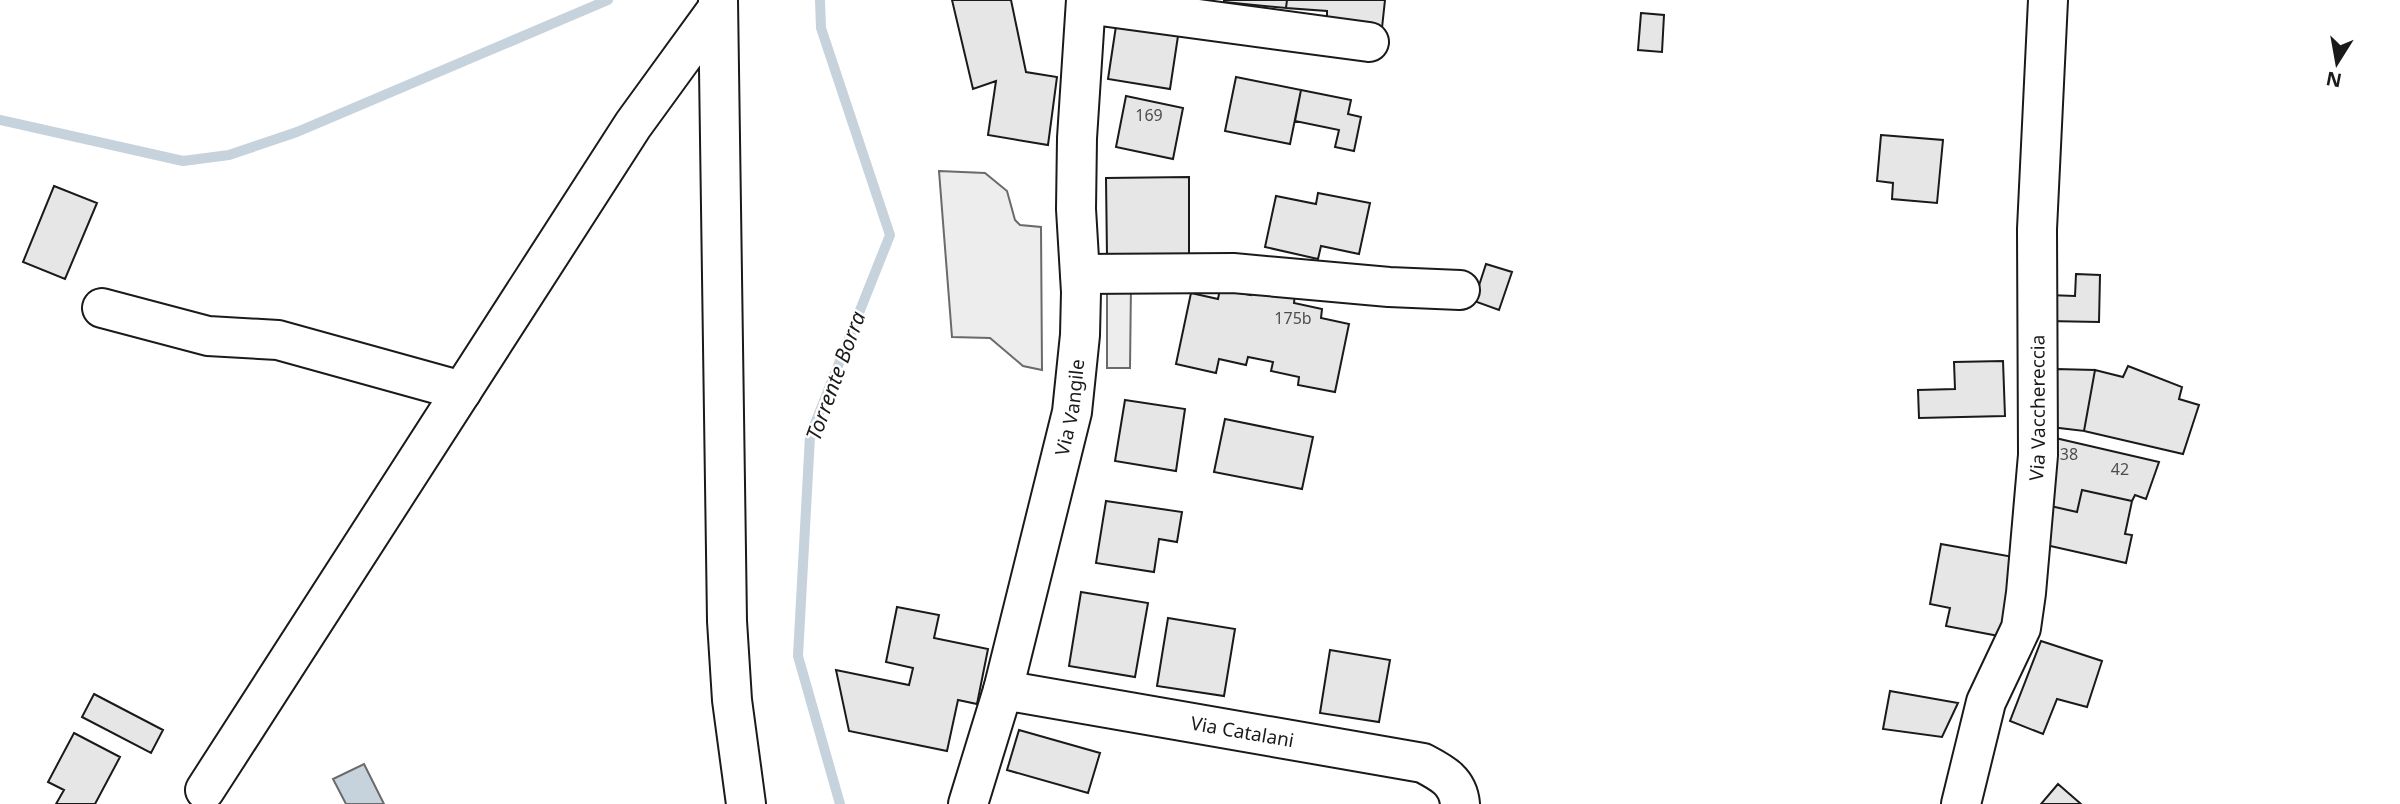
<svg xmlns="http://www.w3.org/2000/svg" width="2400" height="804" viewBox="0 0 2400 804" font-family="'Noto Sans',sans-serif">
<rect width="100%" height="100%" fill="#fff"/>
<!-- parking -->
<path fill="#ededed" stroke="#6a6a6a" stroke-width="2" d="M939,171L985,173L1007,191L1015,220L1020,225L1041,227L1042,370L1023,366L990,338L952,337Z
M1107,284H1131L1130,368H1107Z"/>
<!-- water -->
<path fill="#c6d2dc" stroke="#6a6a6a" stroke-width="2" d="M364,764L384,804H346L333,779Z"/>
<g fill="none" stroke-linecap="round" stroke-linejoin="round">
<!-- stream -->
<path stroke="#c6d2dc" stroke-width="10" d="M820,0L821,28L890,235L810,436L798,656L840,804
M0,120L183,161L229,155L297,132L608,0"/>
</g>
<!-- building -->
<path fill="#e6e6e6" stroke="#1a1a1a" stroke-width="2" d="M952,0H1011L1026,72L1057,77L1048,145L988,135L996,81L973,89Z
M1224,0H1287L1286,8L1224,2Z
M1287,0H1385L1382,28L1327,22V11L1286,8Z
M1641,13L1664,15L1662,52L1638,50Z
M1116,26L1178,36L1170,89L1108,79Z
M1236,77L1301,90L1290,144L1225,131Z
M1301,90L1351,100L1348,114L1361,117L1354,151L1335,147L1339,130L1295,121Z
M1126,96L1183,108L1173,159L1116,147Z
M1881,135L1943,140L1937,203L1892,199L1893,183L1877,181Z
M1189,177V255L1107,256L1106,178Z
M54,186L97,203L65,279L23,262Z
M1318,193L1370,203L1359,254L1321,246L1318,259L1265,247L1276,196L1316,204Z
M1486,264L1512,272L1499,310L1474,301Z
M2076,274L2100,275L2099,322L2047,321L2048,295L2075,296Z
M1253,285L1295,294L1294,303L1322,309L1321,318L1349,324L1335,392L1298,385L1299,377L1271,371L1273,362L1248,357L1246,365L1219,359L1216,373L1176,364L1191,293L1218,299L1220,289L1251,295Z
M2003,361L2005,416L1919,418L1918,390L1955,389L1954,362Z
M2128,366L2182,387L2179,399L2199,405L2183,454L2084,431L2095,370L2123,377Z
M2056,369L2095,370L2084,431L2051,427Z
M1125,400L1185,409L1176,471L1115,461Z
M1225,419L1313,437L1302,489L1214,472Z
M2051,437L2159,462L2146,499L2135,495L2132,501L2082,490L2077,512L2046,505Z
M2082,490L2132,501L2125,534L2132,535L2126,563L2037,543L2046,505L2077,512Z
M1106,501L1182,512L1177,542L1159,539L1154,572L1096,563Z
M1941,544L2019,558L2004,637L1946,626L1950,608L1930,604Z
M1081,592L1148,603L1135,677L1069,666Z
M897,607L939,615L934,638L988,649L977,704L958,700L947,751L849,731L836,670L909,685L913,668L886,662Z
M1168,618L1235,629L1224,696L1157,686Z
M2041,641L2102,661L2087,707L2057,699L2043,734L2010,721Z
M1330,650L1390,660L1379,722L1320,713Z
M1890,691L1958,703L1942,737L1883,729Z
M94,694L163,730L151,753L82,717Z
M1019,730L1100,753L1088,793L1007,770Z
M74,733L120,757L95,804H56L64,790L48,782Z
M2058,784L2081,804H2041Z"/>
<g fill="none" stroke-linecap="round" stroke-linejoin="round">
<defs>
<g id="minor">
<path d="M718,0L727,621L732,700L746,804"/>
<path d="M1086,4L1369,42"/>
<path d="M1080,274L1233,273L1389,287L1460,290"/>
<path d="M102,308L208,336L278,340L462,391"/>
<path id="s1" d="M1003,690L1423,763C1442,773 1458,781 1460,804"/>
<path d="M205,790L633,125L718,8"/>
<path id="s2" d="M968,804L1003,690L1072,412L1080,335L1081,292L1076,209L1077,138L1086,0"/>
<path id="s3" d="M1961,804L1986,702L2021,628L2026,593L2038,455L2037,229L2048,0"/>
</g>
</defs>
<!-- minor casing -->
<use href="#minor" stroke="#1a1a1a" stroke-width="42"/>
<!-- minor -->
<use href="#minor" stroke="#fff" stroke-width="38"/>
</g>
<g text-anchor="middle" stroke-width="5" stroke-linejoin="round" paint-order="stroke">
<!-- number labels -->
<g font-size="16" fill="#4d4d4d">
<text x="1149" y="121">169</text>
<text x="1293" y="324">175b</text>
<text x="2069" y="460">38</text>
<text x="2120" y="475">42</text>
</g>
<!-- street labels -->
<g font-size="19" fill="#1a1a1a" stroke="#fff">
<text dy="7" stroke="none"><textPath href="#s2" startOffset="410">Via Vangile</textPath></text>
<text dy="7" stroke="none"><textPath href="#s3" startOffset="408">Via Vacchereccia</textPath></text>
<text dy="7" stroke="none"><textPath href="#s1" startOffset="243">Via Catalani</textPath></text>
</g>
<!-- water labels -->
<g font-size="21" font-style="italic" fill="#1a1a1a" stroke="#fff">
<text transform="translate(836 376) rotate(-70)" y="7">Torrente Borra</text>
</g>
</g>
<!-- north arrow -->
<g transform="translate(2337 63) rotate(191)" stroke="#ffffff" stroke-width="5" paint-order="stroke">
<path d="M0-5L12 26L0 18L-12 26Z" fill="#1a1a1a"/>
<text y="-10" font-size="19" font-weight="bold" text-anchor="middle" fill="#1a1a1a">N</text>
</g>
</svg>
